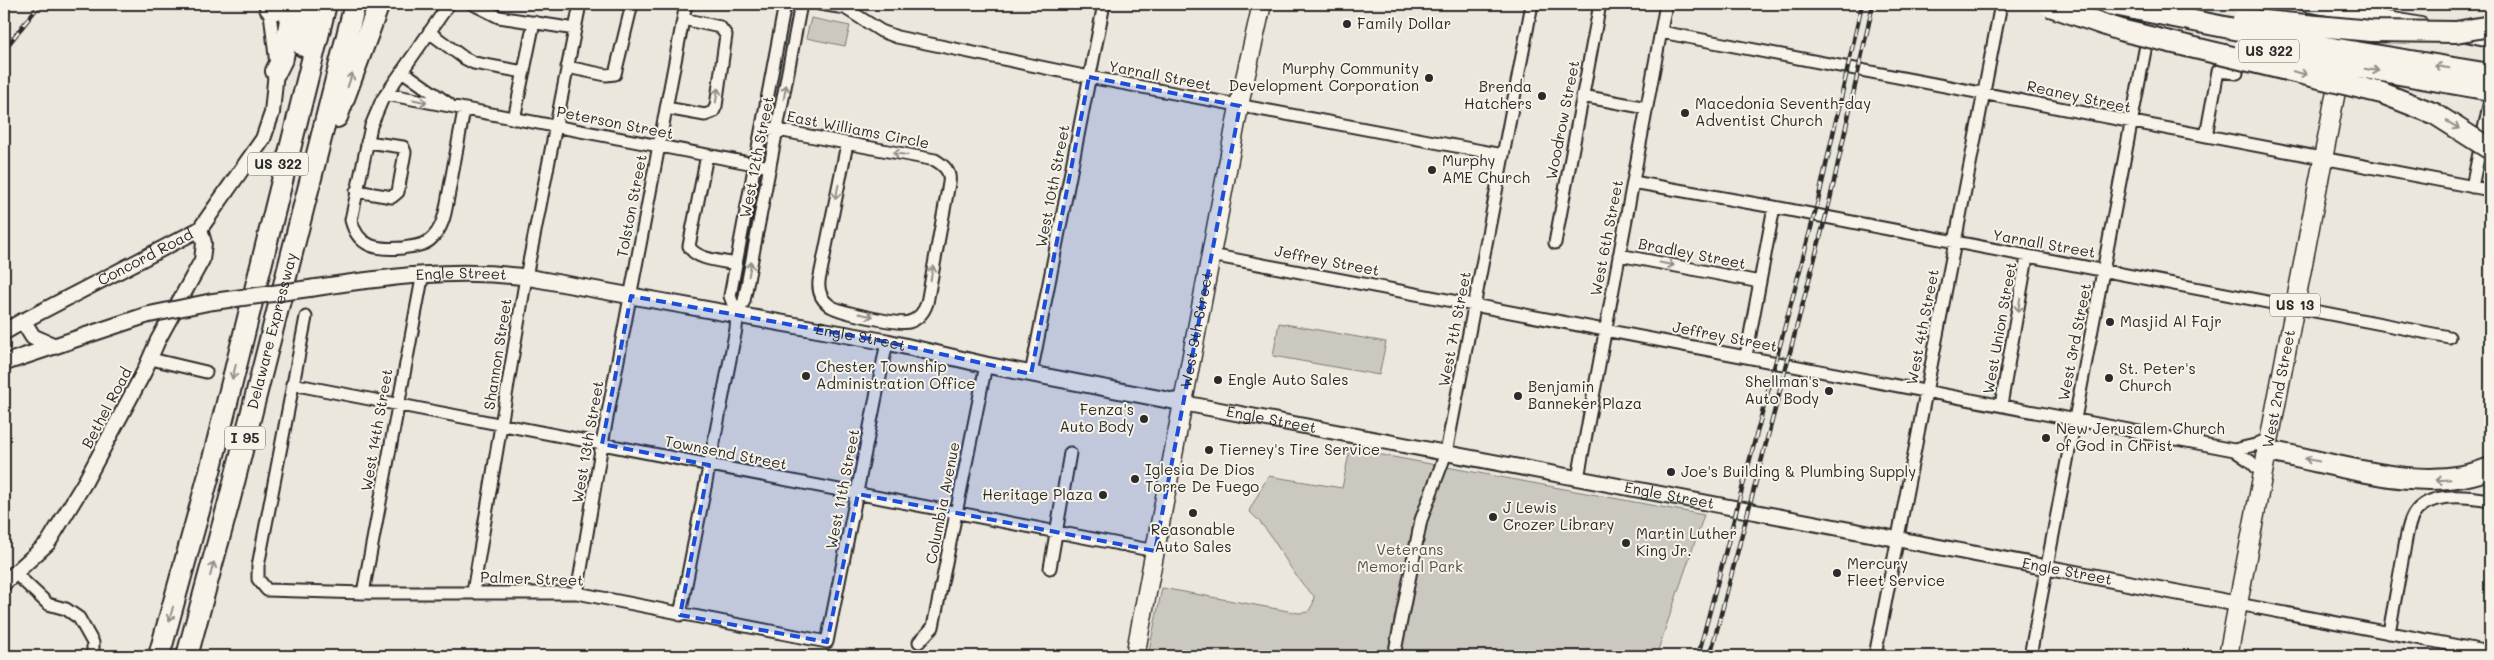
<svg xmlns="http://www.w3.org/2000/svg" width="2494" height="660" viewBox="0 0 2494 660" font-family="Mali,sans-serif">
<rect width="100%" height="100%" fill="#ebe7dd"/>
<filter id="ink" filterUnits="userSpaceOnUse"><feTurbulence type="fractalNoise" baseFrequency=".02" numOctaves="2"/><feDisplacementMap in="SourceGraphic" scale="10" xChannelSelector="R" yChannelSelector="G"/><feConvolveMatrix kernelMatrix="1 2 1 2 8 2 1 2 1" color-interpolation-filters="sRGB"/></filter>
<g filter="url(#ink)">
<!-- green -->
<path fill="#cbc8bf" stroke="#7b7a75" d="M811,18L850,26L845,46L806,38Z
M1279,323L1386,342L1379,375L1273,356Z
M1350,449L1704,515L1656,656H1148L1162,588L1299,613L1308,612L1313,604L1314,596C1287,572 1277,535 1249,511L1268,476L1342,488Z"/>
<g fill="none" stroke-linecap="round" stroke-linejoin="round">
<defs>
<path id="minor" d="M269,4L276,65
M449,4L382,100L371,126L351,220C358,248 378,250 403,248C413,246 425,246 432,238C442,229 445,215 447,203L464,110
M473,4L499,17L575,29
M820,4L845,8L881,31L897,37L1089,77L1503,155
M429,32L464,58L474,63L524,72
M1661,32L2490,190
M567,67L606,75L615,74L632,4
M402,71L449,104
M386,94L770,167
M1582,96L1647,108
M666,108L705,115L713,112L716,106L726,35L720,27L683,19
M514,119L534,22
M762,127L935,160C945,166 951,172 949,183L927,303C924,312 919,319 909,322C899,325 837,312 829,305C821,299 818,291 819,281L847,144
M2206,136L2218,71L2237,73
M707,155L689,246C695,260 723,261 736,264
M1633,182L1774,207L2449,337
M2472,187L2490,100
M356,191L392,197L398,192L405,152L403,147L367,142
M1555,243L1600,4
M1211,255L2234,450L2255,445L2270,438
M1619,255L1760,282
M737,315L730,296L785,4
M306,317L258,566V579L267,590L363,593H577L827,642L887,342
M1746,356L1774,207
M151,359L206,372
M1031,374L1104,4
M292,384L1155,551
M2001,405L2027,257
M2234,450L2250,461L2263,474
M1578,478L1666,4
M1050,568L1070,453
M15,573L48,604L66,609L79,618L93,643V656
M473,592L526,277L580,4
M363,593L423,273
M577,593L602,444L686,4
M2238,604L2490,652
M680,615L736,329L737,315L744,301L801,4
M2389,633C2393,609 2398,585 2402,561C2405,548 2406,532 2411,520C2423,490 2466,496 2490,500
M919,642L933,627L986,365
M1394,656L1421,520L1446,453L1532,4
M1875,656L2001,4
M2030,656L2153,8"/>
<g id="tertiary">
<path d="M2307,4L2421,25"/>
<path d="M2466,34L2490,39"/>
<path id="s1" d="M23,321L200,229L263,139L272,113L276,71"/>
<path id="s2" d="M1183,403L2238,604"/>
<path d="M4,583L48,543L85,482L144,372L158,340L202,260L204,243L200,229"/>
</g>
<g id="secondary">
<path id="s3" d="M313,288C385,277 454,268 526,277L887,342L986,365L1183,403"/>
<path d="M4,332L23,321L33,337L54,346"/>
<path d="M4,363L147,315"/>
</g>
<g id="primary">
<path d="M2346,42L2354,4"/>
<path id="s4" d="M1135,656L1241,96L1262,4"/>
<path id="s5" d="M2228,656L2340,70"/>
</g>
<g id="motorway">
<path d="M270,8L276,9L283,4"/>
<path d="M303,46L311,4"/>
<path d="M276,71L283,57L293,4"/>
<path d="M337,117L379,4"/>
<path d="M2267,451C2335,463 2425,496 2490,468"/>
<path d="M159,656L210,471L326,4"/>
<path id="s6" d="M187,656L229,502L355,4"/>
</g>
</defs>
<!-- minor casing -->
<use href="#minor" stroke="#2b2b2b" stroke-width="15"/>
<!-- tertiary casing -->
<use href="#tertiary" stroke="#2b2b2b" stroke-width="18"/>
<!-- secondary casing -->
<use href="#secondary" stroke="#2b2b2b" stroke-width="19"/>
<!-- primary casing -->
<use href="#primary" stroke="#2b2b2b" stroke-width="21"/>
<!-- motorway casing -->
<use href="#motorway" stroke="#2b2b2b" stroke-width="24"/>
<!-- minor -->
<use href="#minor" stroke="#f7f3e8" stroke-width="11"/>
<!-- tertiary -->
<use href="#tertiary" stroke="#f7f3e8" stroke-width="14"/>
<!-- secondary -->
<use href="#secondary" stroke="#f7f3e8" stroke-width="15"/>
<!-- primary -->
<use href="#primary" stroke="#f7f3e8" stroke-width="18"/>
<!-- motorway -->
<use href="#motorway" stroke="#f7f3e8" stroke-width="20"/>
<defs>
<path id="rail" d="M4,50L40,4
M1698,656L1818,201L1862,4
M1710,656L1829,204L1873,4"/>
</defs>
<!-- rail casing -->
<use href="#rail" stroke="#2b2b2b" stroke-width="4.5"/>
<!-- rail -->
<use href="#rail" stroke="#f7f3e8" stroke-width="2.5" stroke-dasharray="8" stroke-linecap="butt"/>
<defs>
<path id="secondary-bridge" d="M147,315L210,302L313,288"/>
<path id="motorway-bridge" d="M2109,4L2320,46L2490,74
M2050,6L2120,30L2382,93L2435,114L2490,149
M2243,19L2371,31L2456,32L2490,26
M2245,47L2490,90"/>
</defs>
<!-- secondary-bridge casing -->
<use href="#secondary-bridge" stroke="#2b2b2b" stroke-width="19" stroke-linecap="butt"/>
<!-- motorway-bridge casing -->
<use href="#motorway-bridge" stroke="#2b2b2b" stroke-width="24" stroke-linecap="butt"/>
<!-- secondary-bridge -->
<use href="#secondary-bridge" stroke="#f7f3e8" stroke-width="15"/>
<!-- motorway-bridge -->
<use href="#motorway-bridge" stroke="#f7f3e8" stroke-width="20"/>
</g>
<!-- one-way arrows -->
<defs><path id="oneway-shaft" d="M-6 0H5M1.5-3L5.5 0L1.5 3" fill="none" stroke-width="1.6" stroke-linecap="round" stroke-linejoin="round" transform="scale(1.25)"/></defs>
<g stroke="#918f8a">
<use href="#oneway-shaft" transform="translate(2442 67) rotate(-171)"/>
<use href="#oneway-shaft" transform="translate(2372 70) rotate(10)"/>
<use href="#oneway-shaft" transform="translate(2300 73) rotate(14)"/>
<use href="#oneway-shaft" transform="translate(350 80) rotate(-71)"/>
<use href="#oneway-shaft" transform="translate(785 92) rotate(-80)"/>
<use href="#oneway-shaft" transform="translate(717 95) rotate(-81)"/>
<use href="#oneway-shaft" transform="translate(420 101) rotate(11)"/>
<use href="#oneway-shaft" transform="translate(2453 125) rotate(31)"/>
<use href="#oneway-shaft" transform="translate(900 154) rotate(-170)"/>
<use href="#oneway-shaft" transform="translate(837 192) rotate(101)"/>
<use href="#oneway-shaft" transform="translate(1667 264) rotate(11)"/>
<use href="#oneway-shaft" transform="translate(750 269) rotate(-79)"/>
<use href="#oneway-shaft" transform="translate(932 273) rotate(-79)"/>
<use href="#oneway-shaft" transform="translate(2019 305) rotate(100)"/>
<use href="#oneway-shaft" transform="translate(866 315) rotate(12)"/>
<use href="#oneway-shaft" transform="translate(234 372) rotate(104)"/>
<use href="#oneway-shaft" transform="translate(2312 460) rotate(-168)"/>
<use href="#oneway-shaft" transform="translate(2443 480) rotate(175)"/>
<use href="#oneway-shaft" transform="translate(212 569) rotate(-75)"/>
<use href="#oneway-shaft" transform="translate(171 614) rotate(106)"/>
</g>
</g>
<!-- marked area -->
<path fill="#1d4ed8" fill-opacity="0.2" stroke="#1d4ed8" stroke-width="4" stroke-dasharray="10 6" stroke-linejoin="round" d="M1089,77L1240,106L1155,551L858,494L827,642L680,615L709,465L602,444L631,296L887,342L1031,374Z"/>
<!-- markers -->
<g fill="#2b2b2b" stroke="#f7f3e8" stroke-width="2">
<circle cx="1347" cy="24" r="5"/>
<circle cx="1429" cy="78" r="5"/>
<circle cx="1542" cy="96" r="5"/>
<circle cx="1685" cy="113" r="5"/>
<circle cx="1432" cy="170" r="5"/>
<circle cx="2110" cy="322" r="5"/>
<circle cx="806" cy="376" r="5"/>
<circle cx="2109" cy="378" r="5"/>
<circle cx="1218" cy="380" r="5"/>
<circle cx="1829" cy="391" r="5"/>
<circle cx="1518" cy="396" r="5"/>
<circle cx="1144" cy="419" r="5"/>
<circle cx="2046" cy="438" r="5"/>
<circle cx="1209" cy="450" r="5"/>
<circle cx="1671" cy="472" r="5"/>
<circle cx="1135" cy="479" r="5"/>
<circle cx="1103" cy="495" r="5"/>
<circle cx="1193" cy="513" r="5"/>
<circle cx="1493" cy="517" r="5"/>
<circle cx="1626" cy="543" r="5"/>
<circle cx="1837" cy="573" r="5"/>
</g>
<g text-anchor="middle" stroke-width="4" stroke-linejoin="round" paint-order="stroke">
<!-- shield labels -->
<g fill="#f7f3e8" stroke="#686764" stroke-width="1">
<rect x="2239" y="39.5" width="60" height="23" rx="4"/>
<rect x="248" y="152.5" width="60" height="23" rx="4"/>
<rect x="2270" y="293.5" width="50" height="23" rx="4"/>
<rect x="225" y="426.5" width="40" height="23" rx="4"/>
</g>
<g font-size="14" font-weight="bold" fill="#2b2b2b">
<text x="2269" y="56">US 322</text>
<text x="278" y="169">US 322</text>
<text x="2295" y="310">US 13</text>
<text x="245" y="443">I 95</text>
</g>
<!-- poi labels -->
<g font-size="15" fill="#2b2b2b" stroke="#f7f3e8" text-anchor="start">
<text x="1357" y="29">Family Dollar</text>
<text x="1419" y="74" text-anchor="end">Murphy Community<tspan x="1419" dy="17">Development Corporation</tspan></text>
<text x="1532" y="92" text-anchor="end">Brenda<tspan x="1532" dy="17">Hatchers</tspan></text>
<text x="1695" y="109">Macedonia Seventh-day<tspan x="1695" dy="17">Adventist Church</tspan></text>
<text x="1442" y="166">Murphy<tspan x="1442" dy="17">AME Church</tspan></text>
<text x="2120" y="327">Masjid Al Fajr</text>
<text x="816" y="372">Chester Township<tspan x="816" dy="17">Administration Office</tspan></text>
<text x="2119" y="374">St. Peter's<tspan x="2119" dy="17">Church</tspan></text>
<text x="1228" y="385">Engle Auto Sales</text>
<text x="1819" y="387" text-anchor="end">Shellman's<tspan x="1819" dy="17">Auto Body</tspan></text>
<text x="1528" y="392">Benjamin<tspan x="1528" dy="17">Banneker Plaza</tspan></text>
<text x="1134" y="415" text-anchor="end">Fenza's<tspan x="1134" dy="17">Auto Body</tspan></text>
<text x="2056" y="434">New Jerusalem Church<tspan x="2056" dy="17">of God in Christ</tspan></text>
<text x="1219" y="455">Tierney's Tire Service</text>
<text x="1145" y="475">Iglesia De Dios<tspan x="1145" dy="17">Torre De Fuego</tspan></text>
<text x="1681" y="477">Joe's Building &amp; Plumbing Supply</text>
<text x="1093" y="500" text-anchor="end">Heritage Plaza</text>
<text x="1503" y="513">J Lewis<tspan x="1503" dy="17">Crozer Library</tspan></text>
<text x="1193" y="535" text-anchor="middle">Reasonable<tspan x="1193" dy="17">Auto Sales</tspan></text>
<text x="1636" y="539">Martin Luther<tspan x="1636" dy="17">King Jr.</tspan></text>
<text x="1847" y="569">Mercury<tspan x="1847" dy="17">Fleet Service</tspan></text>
</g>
<!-- street labels -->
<g font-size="15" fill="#2b2b2b" stroke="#f7f3e8">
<text transform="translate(1160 76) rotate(11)" y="5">Yarnall Street</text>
<text transform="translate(2079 97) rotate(12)" y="5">Reaney Street</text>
<text transform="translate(1563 120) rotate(-79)" y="5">Woodrow Street</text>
<text transform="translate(615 123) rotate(11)" y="5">Peterson Street</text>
<text transform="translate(858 130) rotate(11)" y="5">East Williams Circle</text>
<text transform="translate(757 157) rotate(-79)" y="5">West 12th Street</text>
<text transform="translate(1053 186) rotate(-79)" y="5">West 10th Street</text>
<text transform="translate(632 206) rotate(-79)" y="5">Tolston Street</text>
<text transform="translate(1607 238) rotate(-79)" y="5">West 6th Street</text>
<text transform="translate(2044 244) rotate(10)" y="5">Yarnall Street</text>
<text transform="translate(1692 254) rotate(11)" y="5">Bradley Street</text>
<text dy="5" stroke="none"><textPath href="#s1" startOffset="138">Concord Road</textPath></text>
<text transform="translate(1327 261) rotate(11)" y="5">Jeffrey Street</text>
<text dy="5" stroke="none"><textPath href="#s3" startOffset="149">Engle Street</textPath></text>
<text transform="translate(1923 327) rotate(-79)" y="5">West 4th Street</text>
<text transform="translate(2000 328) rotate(-80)" y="5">West Union Street</text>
<text transform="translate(1455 329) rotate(-79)" y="5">West 7th Street</text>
<text dy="5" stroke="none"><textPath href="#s6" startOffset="336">Delaware Expressway</textPath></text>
<text dy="5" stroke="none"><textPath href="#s4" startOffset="332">West 9th Street</textPath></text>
<text dy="5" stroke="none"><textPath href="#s3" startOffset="554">Engle Street</textPath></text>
<text transform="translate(1725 337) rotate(11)" y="5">Jeffrey Street</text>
<text transform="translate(2075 342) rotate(-79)" y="5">West 3rd Street</text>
<text transform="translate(498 354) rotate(-81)" y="5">Shannon Street</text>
<text dy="5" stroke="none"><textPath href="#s5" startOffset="272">West 2nd Street</textPath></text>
<text transform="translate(107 408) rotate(-62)" y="5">Bethel Road</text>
<text dy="5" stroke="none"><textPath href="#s2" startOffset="90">Engle Street</textPath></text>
<text transform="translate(377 430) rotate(-80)" y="5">West 14th Street</text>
<text transform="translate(588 442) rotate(-80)" y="5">West 13th Street</text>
<text transform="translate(726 453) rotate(11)" y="5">Townsend Street</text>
<text transform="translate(843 489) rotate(-79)" y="5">West 11th Street</text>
<text dy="5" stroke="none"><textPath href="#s2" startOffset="495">Engle Street</textPath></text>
<text transform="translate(943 503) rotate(-79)" y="5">Columbia Avenue</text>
<text dy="5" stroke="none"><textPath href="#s2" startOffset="900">Engle Street</textPath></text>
<text transform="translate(532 579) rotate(2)" y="5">Palmer Street</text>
</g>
<!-- park labels -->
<g font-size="15" fill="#535250" stroke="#f7f3e8">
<text x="1410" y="555">Veterans<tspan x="1410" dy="17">Memorial Park</tspan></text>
</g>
</g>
<!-- margin -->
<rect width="2494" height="660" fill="none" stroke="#f7f3e8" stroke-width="20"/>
<rect x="10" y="10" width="2474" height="640" fill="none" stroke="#2b2b2b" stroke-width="2" filter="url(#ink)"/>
</svg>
